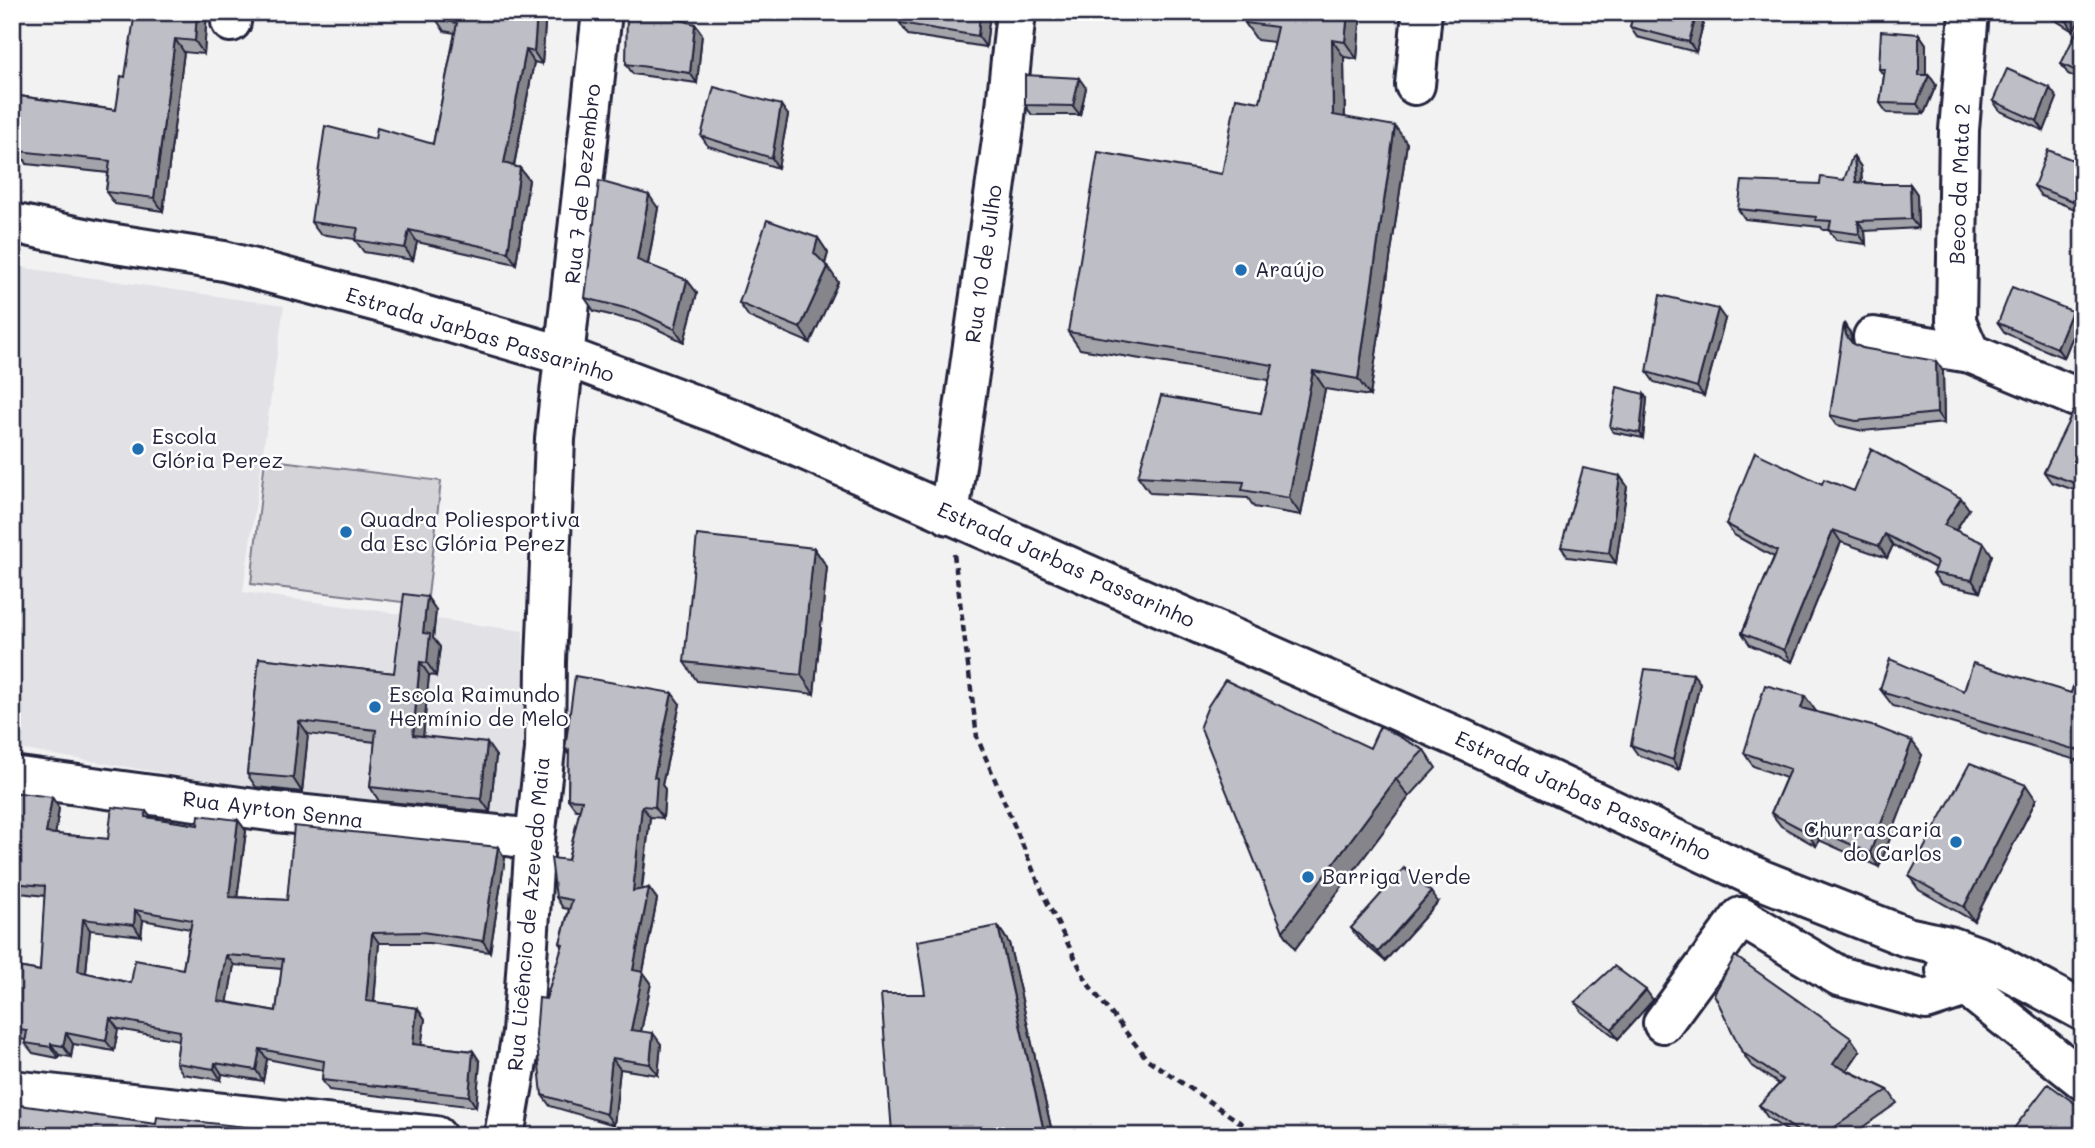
<svg xmlns="http://www.w3.org/2000/svg" width="2095" height="1148" viewBox="0 0 2095 1148" font-family="Mali,sans-serif">
<rect width="100%" height="100%" fill="#f2f2f3"/>
<filter id="ink" filterUnits="userSpaceOnUse"><feTurbulence type="fractalNoise" baseFrequency=".0143" numOctaves="2"/><feDisplacementMap in="SourceGraphic" scale="14" xChannelSelector="R" yChannelSelector="G"/><feConvolveMatrix kernelMatrix="1 2 1 2 8 2 1 2 1" color-interpolation-filters="sRGB"/></filter>
<g filter="url(#ink)">
<!-- built -->
<path fill="#e2e2e6" d="M12,266L284,306L243,592L523,631V824L217,782L12,748Z"/>
<!-- grass -->
<path fill="#d3d3d8" stroke="#7a7a8a" stroke-width="2" d="M265,459L441,481L427,605L251,584Z"/>
<g fill="none" stroke-linecap="round" stroke-linejoin="round">
<defs>
<path id="minor" d="M1969,12L1959,130L1956,321L1970,353
M231,22L232,12
M1415,85L1422,12
M12,223L109,243L224,261L385,304L565,356L743,423L1464,740L1762,880L1907,937L1949,946L1988,960L2083,1011
M1873,337L1970,353L2083,400
M949,515L1004,126L1016,12
M12,776L277,812L535,839
M1946,970L2083,1080
M1663,1023L1741,917L1839,976L1926,1000L1966,987L1988,960
M12,1090L436,1136
M504,1136L522,1033L535,839L545,750L546,662L555,439L602,12"/>
</defs>
<!-- minor casing -->
<use href="#minor" stroke="#22223b" stroke-width="44"/>
<!-- path -->
<path stroke="#22223b" stroke-width="4.5" stroke-dasharray="7 5" stroke-linecap="butt" d="M954,554L977,737L1044,896L1088,984L1147,1059L1260,1136"/>
<!-- minor -->
<use href="#minor" stroke="#fff" stroke-width="38"/>
</g>
<!-- wall -->
<path fill="#a3a3aa" stroke="#22223b" stroke-width="2" fill-rule="evenodd" d="M207,12L204,54L184,52L163,211L115,204L106,192L108,173L27,164L25,160L12,159V95L116,110L125,77Z
M546,12L542,64L534,62L514,166L520,168L529,180L516,264L417,242L413,260L364,252L355,240V239L320,234L311,222L375,139L433,144L455,33L444,31L436,19Z
M990,12L986,47L908,35L900,23Z
M1249,12H1361L1357,59L1344,57L1345,117L1407,143L1370,396L1325,389L1301,515L1254,507L1248,498L1150,493L1138,476L1261,413L1269,380L1080,349L1068,332L1222,174L1260,102L1274,42L1257,40L1245,23Z
M1634,12H1706L1696,52L1637,37L1630,27Z
M2042,12H2083L2073,31Z
M695,24L702,34L697,83L633,74L626,64Z
M2083,26V81L2068,74L2061,64Z
M1919,34L1926,44V75H1929L1936,85L1924,114L1887,113L1880,103L1884,76L1879,69Z
M1086,88L1080,115H1032L1025,105Z
M2057,98L2044,131L2000,111L1993,101Z
M788,115L778,168L708,146L701,136Z
M1854,157L1861,167L1862,182L1876,184H1910L1917,194L1918,228L1865,231L1866,244L1836,240L1829,230H1823L1821,227L1745,219L1738,209L1820,184L1844,180Z
M2083,164V212L2041,196L2034,186Z
M658,208L648,265L687,280L697,293L684,342L647,324L594,311L585,298Z
M818,238L828,253L825,264L838,282L810,343L749,317L739,303Z
M1725,319L1704,396L1654,382L1647,372Z
M2079,321L2064,358L2005,333L1998,323Z
M1850,333L1853,344L1862,348L1943,371L1944,423L1863,431L1837,425L1830,415Z
M1647,399L1643,438L1613,432L1610,427Z
M2083,415V493L2051,482L2044,472Z
M1620,476L1627,486L1616,563L1568,557L1561,547Z
M1822,484L1854,491L1969,509L1956,530L1992,555L1980,592L1941,584L1933,573L1935,568L1893,545L1887,558L1841,542L1792,662L1750,645L1742,633L1774,557L1734,535L1726,524Z
M814,548L827,567L814,694L697,681L684,662Z
M427,597L436,610L433,638L440,647L436,676L429,675L423,736L496,756L490,812L379,801L370,787L375,742L308,734L302,792L256,787L247,774L259,658L394,673Z
M2083,657V762L1893,706L1880,689L2071,693Z
M1693,674L1700,683L1679,770L1638,755L1631,745Z
M680,704L662,785L665,789L663,818L650,817L642,890L649,888L657,899L643,972L651,983L641,1031L661,1044L658,1075L620,1069L614,1125L550,1106L542,1095L546,999L562,946L560,943L569,909L563,908L556,897L568,860L580,810H576L568,799L569,755L565,749Z
M1815,710L1814,711L1922,755L1879,867L1819,840L1816,846L1781,826L1771,813L1786,778L1753,766L1744,753Z
M1370,748L1424,750L1436,768L1409,797L1295,949L1283,931Z
M12,792L59,808L55,834L108,839L146,811L151,818L198,825L238,820L246,831L237,897L287,900L505,858L490,952L429,943H379L374,1002L417,1008L425,1019L421,1045L473,1051L480,1062L476,1107L329,1090L322,1080L323,1070L267,1059L263,1081L222,1074L221,1080L183,1074L176,1063L179,1040L118,1029L114,1051L73,1044L71,1057L59,1055L58,1058L33,1053L25,1043L26,1040L12,1038V966L40,971L45,896L12,892ZM143,920L190,929L183,969L131,983L86,973L90,930L141,936ZM234,965L282,969L276,1011L227,1002Z
M2036,800L1974,921L1919,890L1909,876Z
M1438,902L1385,961L1358,938L1351,928Z
M998,926L1009,943L1053,1136H895L892,1132L925,994Z
M1653,1000L1618,1039L1582,1012L1575,1002Z
M1860,1051L1847,1070L1888,1090L1897,1103L1850,1136H1795L1768,1118L1759,1105L1779,1084L1751,1065L1742,1052Z"/>
<!-- shaded-wall -->
<path fill="#85858b" stroke="#22223b" stroke-width="2" d="M197,12H207L204,54L195,41Z
M537,12H546L542,64L534,52Z
M980,12H990L986,47L978,36Z
M1348,12H1361L1357,59L1345,42Z
M1697,12H1706L1696,52L1689,42Z
M2072,12H2083V15L2073,31L2067,21Z
M695,24L702,34L697,83L690,73Z
M1919,34L1926,44V83L1929,75L1936,85L1924,114L1917,104L1919,75Z
M175,39L184,52L163,211L154,198Z
M1332,40L1344,57L1345,132L1333,115Z
M526,50L534,62L512,175L504,163Z
M1079,78L1086,88L1080,115L1073,106Z
M2050,88L2057,98L2044,131L2037,121Z
M781,105L788,115L778,168L772,158Z
M1395,126L1407,143L1370,396L1358,379Z
M1854,157L1861,167L1862,192L1856,182Z
M520,168L529,180L516,264L508,252Z
M1910,184L1917,194L1918,228L1911,219Z
M649,195L658,208L646,274L637,260Z
M1858,221L1865,231L1866,244L1859,234Z
M409,230L417,242L413,260L405,248Z
M818,238L828,253L824,267L814,253Z
M828,267L838,282L810,343L800,328Z
M687,280L697,293L684,342L675,329Z
M1718,309L1725,319L1704,396L1697,387Z
M2072,311L2079,321L2064,358L2057,348Z
M1844,323L1850,333L1853,345L1846,335Z
M1936,361L1943,371L1944,423L1937,413Z
M1313,371L1325,389L1301,515L1289,498Z
M1644,394L1647,399L1643,438L1640,433Z
M1620,476L1627,486L1616,563L1609,553Z
M1961,498L1969,509L1952,536L1944,525Z
M1833,530L1841,542L1792,662L1784,650Z
M1885,534L1893,545L1887,558L1879,546Z
M1984,543L1992,555L1980,592L1972,580Z
M814,548L827,567L814,694L801,675Z
M427,597L436,610L433,638L440,647L436,676L427,663L423,633Z
M420,662L429,675L422,748L413,735Z
M1693,674L1700,683L1679,770L1673,760Z
M672,693L680,704L662,785L665,789L663,818L655,807L654,777Z
M1805,696L1815,710L1811,721L1801,708Z
M299,721L308,734L302,792L293,778Z
M1912,741L1922,755L1879,867L1870,853Z
M487,743L496,756L490,812L481,799Z
M1396,779L1409,797L1295,949L1283,931Z
M2026,785L2036,800L1974,921L1964,907Z
M52,797L59,808L54,844L46,833Z
M642,806L650,817L640,902L633,891Z
M238,820L246,831L236,907L229,897Z
M1809,826L1819,840L1816,846L1807,832Z
M498,847L505,858L490,952L483,941Z
M649,888L657,899L641,981L633,970Z
M1431,892L1438,902L1385,961L1378,952Z
M135,910L143,920L141,936L134,925Z
M83,919L90,930L85,982L78,971Z
M998,926L1009,943L1053,1136H1045Z
M372,933L379,943L373,1012L366,1001Z
M226,955L234,965L226,1011L218,1001Z
M643,972L651,983L639,1041L631,1030Z
M1646,990L1653,1000L1618,1039L1612,1029Z
M417,1008L425,1019L420,1055L413,1044Z
M110,1018L118,1029L114,1051L106,1041Z
M66,1033L73,1044L71,1057L63,1046Z
M653,1033L661,1044L658,1075L650,1064Z
M1851,1038L1860,1051L1842,1077L1833,1064Z
M51,1044L59,1055L58,1058L51,1047Z
M260,1049L267,1059L263,1081L256,1070Z
M473,1051L480,1062L476,1107L469,1096Z
M612,1058L620,1069L614,1125L606,1114Z
M215,1063L222,1074L221,1080L214,1069Z"/>
<!-- building -->
<path fill="#bebec6" stroke="#22223b" stroke-width="2" fill-rule="evenodd" d="M135,12H197L195,41L175,39L154,198L106,192L110,161L18,151L19,147L12,146V95L116,110L121,76L125,77Z
M437,12H537L534,52L526,50L504,163L520,168L508,252L409,230L405,248L355,240L358,228L311,222L325,126L375,139L377,128L433,144L457,23L436,19Z
M627,12H654L695,24L690,73L626,64Z
M898,12H980L978,36L900,23Z
M1249,12H1348L1345,42L1332,40L1333,115L1395,126L1358,379L1313,371L1289,498L1242,490L1244,482L1138,476L1161,396L1261,413L1273,365L1068,332L1098,152L1222,174L1236,98L1260,102L1277,27L1245,23Z
M1634,12H1697L1689,42L1630,27Z
M2052,12H2072L2067,21Z
M2080,24L2083,26V74L2061,64Z
M1881,31L1919,34V75H1929L1917,104L1880,103L1885,69H1879Z
M2007,69L2050,88L2037,121L1993,101Z
M1025,75L1079,78L1073,106L1025,105Z
M714,87L781,105L772,158L701,136Z
M2048,150L2083,164V205L2034,186Z
M1852,157H1854L1856,182L1876,184H1910L1911,219L1858,221L1859,234L1829,230L1831,221L1816,220V217L1738,209L1742,181L1820,184L1821,177L1844,180Z
M599,181L649,195L637,260L687,280L675,329L637,311L585,298Z
M767,220L818,238L814,253L828,267L800,328L739,303Z
M2012,287L2072,311L2057,348L1998,323Z
M1660,295L1718,309L1697,387L1647,372Z
M1844,323L1846,335L1852,343L1862,348L1936,361L1937,413L1856,421L1830,415Z
M1617,387L1644,394L1640,433L1610,427Z
M2073,412L2083,415V486L2044,472Z
M1871,449L1961,498L1944,525L1984,543L1972,580L1933,573L1937,562L1885,534L1879,546L1833,530L1784,650L1742,633L1777,551L1726,524L1755,452L1822,484L1824,479L1854,491Z
M1583,468L1620,476L1609,553L1561,547Z
M697,535L814,548L801,675L684,662Z
M404,594L427,597L423,633L430,634L427,663L420,662L413,735L487,743L481,799L370,787L376,730L299,721L293,778L247,774L259,658L394,673Z
M2083,657V752L1884,693L1885,691L1880,689L1890,659L1964,691L1973,663L2071,693Z
M1645,669L1693,674L1673,760L1631,745Z
M575,676L672,693L654,777L657,778L655,807L642,806L633,891L649,888L633,970L643,972L631,1030L653,1033L650,1064L612,1058L606,1114L542,1095L536,1035L539,998L546,999L563,944L560,943L572,900L556,897L551,858L568,860L582,800L568,799L569,750L565,749Z
M1225,680L1370,748L1380,726L1424,750L1396,779L1283,931L1200,726L1208,706Z
M1765,685L1805,696L1801,708L1876,727L1912,741L1870,853L1809,826L1807,832L1771,813L1790,769L1744,753Z
M1970,763L2026,785L1964,907L1909,876Z
M12,792L52,797L46,833L108,839L112,807L146,811L145,817L198,825L199,815L238,820L229,897L287,900L294,826L498,847L483,941L422,932L372,933L366,1001L417,1008L413,1044L473,1051L469,1096L322,1080L324,1061L260,1049L256,1070L215,1063L214,1069L176,1063L180,1031L110,1018L106,1041L66,1033L63,1046L51,1044V1047L25,1043L27,1031L12,1029V966L40,971L45,886L12,883ZM135,910L192,920L183,969L135,960L131,983L78,971L83,919L134,925ZM226,955L283,959L276,1011L218,1001Z
M1404,868L1431,892L1378,952L1351,928Z
M998,926L1045,1136H945L944,1130L892,1132L881,994H925L917,941Z
M1735,956L1851,1038L1833,1064L1888,1090L1822,1136H1805L1759,1105L1783,1080L1742,1052L1714,994Z
M1614,966L1646,990L1612,1029L1575,1002Z
M2048,1084L2083,1109V1136H2008Z
M12,1104L156,1124L157,1117L263,1129L297,1136H12Z"/>
</g>
<!-- markers -->
<g fill="#1f6fb2" stroke="#fff" stroke-width="2.5">
<circle cx="1241" cy="270" r="7"/>
<circle cx="138" cy="449" r="7"/>
<circle cx="346" cy="532" r="7"/>
<circle cx="375" cy="707" r="7"/>
<circle cx="1956" cy="842" r="7"/>
<circle cx="1308" cy="877" r="7"/>
</g>
<g text-anchor="middle" stroke-width="5" stroke-linejoin="round" paint-order="stroke">
<!-- street labels -->
<g font-size="21" fill="#22223b" stroke="#fff">
<text transform="translate(583 184) rotate(-84)" y="7">Rua 7 de Dezembro</text>
<text transform="translate(1960 184) rotate(-88)" y="7">Beco da Mata 2</text>
<text transform="translate(984 264) rotate(-82)" y="7">Rua 10 de Julho</text>
<text transform="translate(480 335) rotate(17)" y="7">Estrada Jarbas Passarinho</text>
<text transform="translate(1066 565) rotate(24)" y="7">Estrada Jarbas Passarinho</text>
<text transform="translate(1583 796) rotate(25)" y="7">Estrada Jarbas Passarinho</text>
<text transform="translate(273 810) rotate(7)" y="7">Rua Ayrton Senna</text>
<text transform="translate(529 914) rotate(-85)" y="7">Rua Licêncio de Azevedo Maia</text>
</g>
<!-- poi labels -->
<g font-size="21" fill="#22223b" stroke="#fff" text-anchor="start">
<text x="1255" y="277">Araújo</text>
<text x="152" y="444">Escola<tspan x="152" dy="24">Glória Perez</tspan></text>
<text x="360" y="527">Quadra Poliesportiva<tspan x="360" dy="24">da Esc Glória Perez</tspan></text>
<text x="389" y="702">Escola Raimundo<tspan x="389" dy="24">Hermínio de Melo</tspan></text>
<text x="1942" y="837" text-anchor="end">Churrascaria<tspan x="1942" dy="24">do Carlos</tspan></text>
<text x="1322" y="884">Barriga Verde</text>
</g>
</g>
<!-- margin -->
<rect width="2095" height="1148" fill="none" stroke="#fff" stroke-width="42"/>
<rect x="21" y="21" width="2053" height="1106" fill="none" stroke="#22223b" stroke-width="2.5" filter="url(#ink)"/>
</svg>
